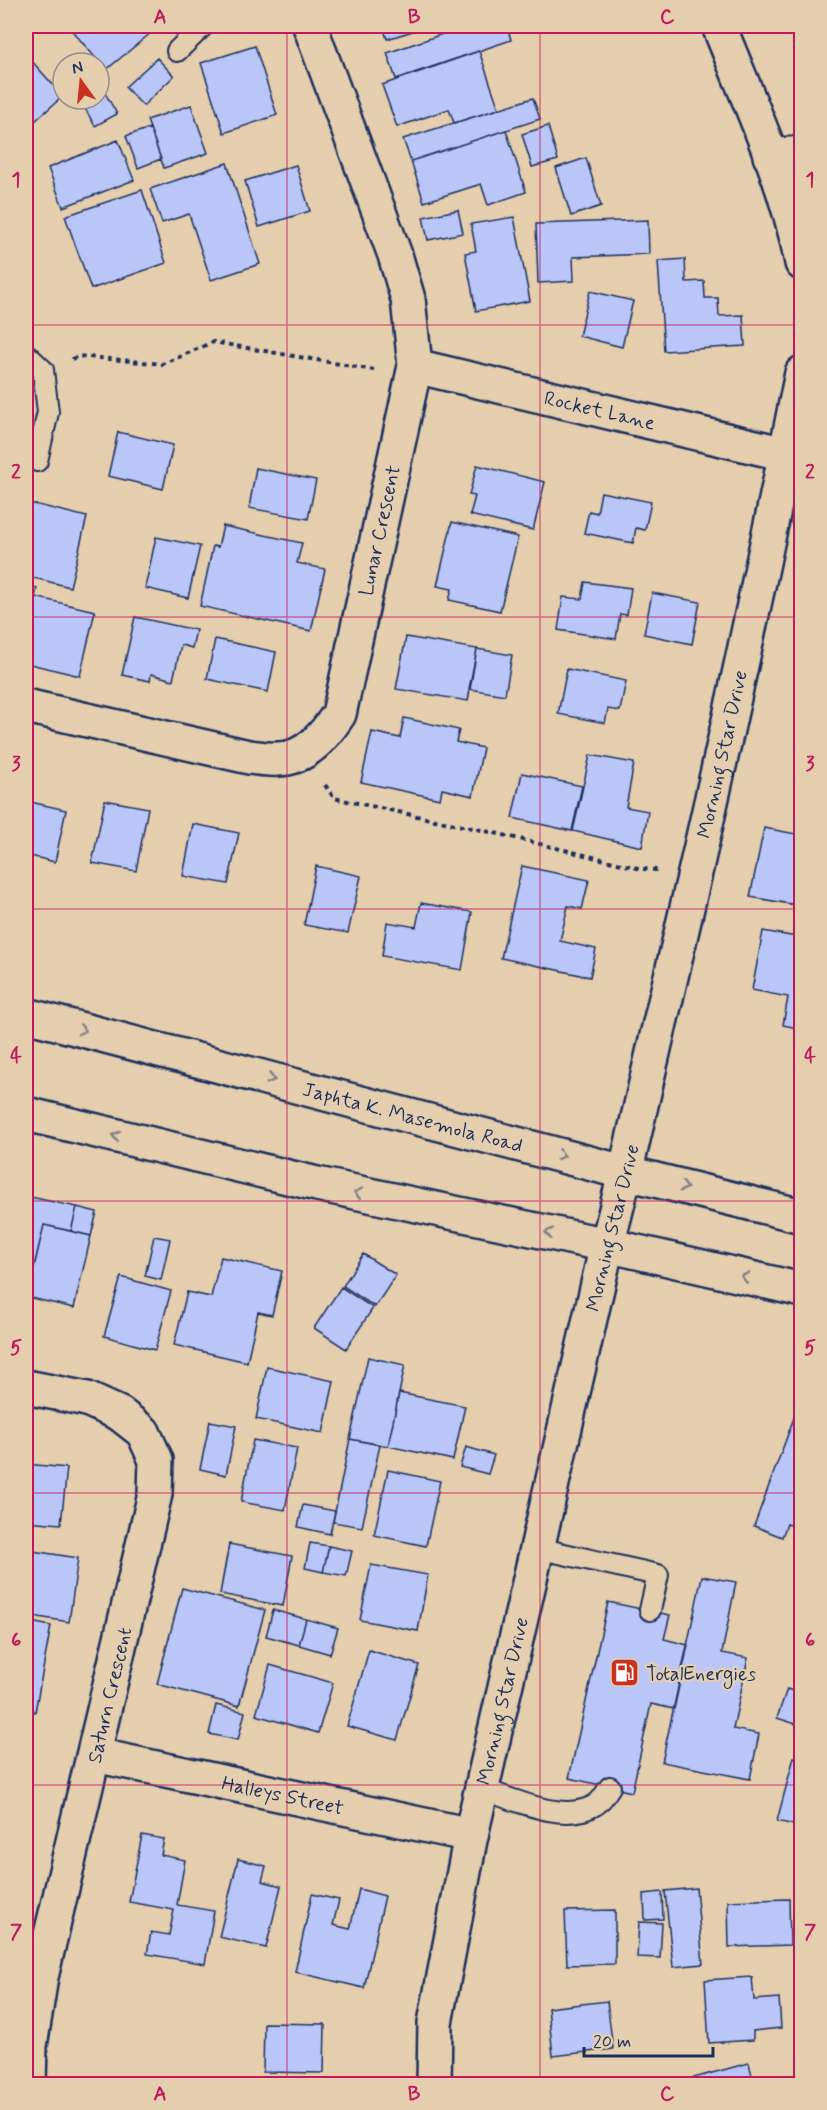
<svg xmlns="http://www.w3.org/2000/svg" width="827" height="2110" viewBox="0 0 827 2110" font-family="Mynerve,sans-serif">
<rect width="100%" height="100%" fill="#e4cead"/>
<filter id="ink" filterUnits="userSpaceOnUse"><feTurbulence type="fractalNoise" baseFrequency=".0167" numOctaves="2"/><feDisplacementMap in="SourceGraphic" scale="12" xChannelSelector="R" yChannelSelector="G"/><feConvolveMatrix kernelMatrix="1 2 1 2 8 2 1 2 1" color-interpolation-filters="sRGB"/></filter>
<g filter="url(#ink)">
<!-- building -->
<path fill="#bac6f7" stroke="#1b2f5e" stroke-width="1.5" d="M68,26H147L152,32L106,70Z
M383,26H429L387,39Z
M466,26H507L511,40L396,79L387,53Z
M791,26H802V39L797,41Z
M255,46L277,115L224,133L201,63Z
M479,51L499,109L454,123L449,109L397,127L382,85Z
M29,58L63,96L26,129V61Z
M157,58L174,76L143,106L125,87Z
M105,93L117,114L95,126L83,105L99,99V97Z
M533,98L540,119L411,161L403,139Z
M191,105L208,153L164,168L147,120Z
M548,126L558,160L532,167L522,134Z
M150,128L161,159L138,168L126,136Z
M506,130L526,192L488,205L481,184L424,202L411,161Z
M118,140L134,180L63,207L48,168Z
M586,158L601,206L571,216L556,168Z
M227,163L260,264L211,280L189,214L162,223L150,189Z
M296,165L310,211L259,227L245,181Z
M142,190L166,263L91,289L65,216Z
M458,210L463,233L428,240L423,217Z
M514,217L530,301L476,311L465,253L476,251L471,224Z
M648,220L649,254L573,257L574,281L538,283L536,224Z
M685,259L686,282L704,281L705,298H718L719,316L743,315L745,346L664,351L658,261Z
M590,291L633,301L622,347L579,336Z
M118,432L173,445L163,489L108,476Z
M477,465L545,482L533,530L470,515L475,496L469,495Z
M256,468L316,480L308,519L249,508Z
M601,492L651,502L645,530L636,528L633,543L584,533L589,511L597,513Z
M26,502L87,517L70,587L26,576Z
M452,522L518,537L500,611L449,600L452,589L437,586Z
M223,526L302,543L297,563L325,569L311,631L200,606L213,546L218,547Z
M156,537L200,546L188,598L145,588Z
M585,582L631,588L627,615L620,614L616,639L558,630L563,597L582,599Z
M26,585L37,588L35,597L95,611L80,676L26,663Z
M652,593L700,602L692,644L644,634Z
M135,617L196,630L192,648L181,645L173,680L151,674L150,681L122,675Z
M406,637L477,649L468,701L396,689Z
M215,639L276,652L268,692L207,679Z
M477,649L512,655L505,695L469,689Z
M567,669L626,681L620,711L608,709L605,723L558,714Z
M404,718L459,730L456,742L483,748L473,796L442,789L440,799L361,782L372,732L400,738Z
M590,755L634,763L626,807L648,811L642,847L573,831Z
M522,773L582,786L572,831L512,818Z
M105,800L148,808L136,871L92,863Z
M26,801L66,810L55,862L26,855Z
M193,824L239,833L228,884L183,876Z
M764,828L802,835V906L750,897Z
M316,866L361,876L348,933L304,925Z
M522,866L589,880L582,909L568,906L560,941L596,949L590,977L501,958Z
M421,903L472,912L462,970L382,956L387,922L416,927Z
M763,931L802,938V1029L783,1025L788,997L752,990Z
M26,1196L77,1207L71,1231L44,1225L32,1275L26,1273Z
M77,1207L97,1212L91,1236L71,1231Z
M44,1225L91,1236L74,1308L27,1297Z
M154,1236L170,1239L161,1280L145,1276Z
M363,1254L396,1275L375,1307L343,1286Z
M221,1257L282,1271L272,1315L258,1312L247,1362L174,1345L187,1292L211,1297Z
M121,1277L171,1291L155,1350L104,1336Z
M341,1287L373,1308L346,1349L314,1328Z
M368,1357L405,1365L388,1446L350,1439Z
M267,1367L334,1381L323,1433L256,1419Z
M399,1393L465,1406L453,1460L388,1446Z
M802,1396V1529L787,1524L782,1537L754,1526Z
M210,1421L236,1426L226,1475L200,1469Z
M350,1439L380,1445L362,1527L333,1522Z
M253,1440L297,1448L285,1510L241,1502Z
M466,1447L494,1455L488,1474L460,1467Z
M26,1464L67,1468L61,1524L26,1521Z
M388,1470L440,1481L426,1546L374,1535Z
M303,1505L335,1511L330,1534L298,1527Z
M310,1543L329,1546L323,1572L305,1568Z
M229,1544L292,1556L283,1606L220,1594Z
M329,1546L352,1551L346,1576L323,1572Z
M26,1550L78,1558L69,1622L26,1615Z
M371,1565L428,1575L418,1631L360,1620Z
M702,1576L736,1582L722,1653L748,1658L733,1729L759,1734L750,1779L662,1762Z
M182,1588L265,1610L239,1706L157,1684Z
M608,1602L670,1615L664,1639L688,1645L674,1709L651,1704L632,1792L569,1778Z
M273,1610L306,1619L299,1645L266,1636Z
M306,1619L338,1628L330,1654L299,1645Z
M26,1621L51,1626L35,1712L26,1710Z
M369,1650L419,1665L397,1740L347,1726Z
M270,1665L333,1683L318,1733L256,1715Z
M787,1689L802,1694V1726L777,1718Z
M216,1705L245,1712L238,1740L209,1734Z
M794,1757L802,1759V1827L777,1821Z
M142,1835L164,1839L161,1855L185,1860L177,1905L214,1911L205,1964L147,1954L151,1932L169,1935L174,1910L129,1902Z
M238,1859L266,1866L262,1881L281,1886L266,1948L219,1937Z
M696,1888L703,1964L673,1967L665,1891Z
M359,1889L385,1896L364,1988L295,1972L312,1894L339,1900L333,1925L350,1929Z
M662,1892L663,1919L645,1920L644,1894Z
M789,1899L790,1945L729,1947L728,1901Z
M615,1910V1964L567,1965L565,1911Z
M639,1922L662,1923L660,1958L637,1957Z
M752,1977L754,2000L779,1998L781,2028L753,2031V2040L709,2043L705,1980Z
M607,2001L613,2049L553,2056L548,2008Z
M264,2023L325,2024L324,2073L263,2072Z
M749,2063L754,2084H675V2083Z"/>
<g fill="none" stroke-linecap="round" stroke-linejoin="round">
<defs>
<path id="service" d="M177,51L203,26
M26,354L43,370L48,412L37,461
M537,1548L658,1575L650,1610
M482,1789C513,1799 564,1824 595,1805C601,1802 606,1792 610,1787"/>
<g id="minor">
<path d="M719,26C749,102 787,182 802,263"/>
<path d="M770,156L802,153"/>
<path id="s1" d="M415,366L802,458"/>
<path id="s2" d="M26,706L249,757C259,758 269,760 278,759C306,759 325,735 339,714L415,366L408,299L395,255L310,26"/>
<path d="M26,1387L87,1399L120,1414L143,1432L156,1460L155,1494L41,1977L30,2046L29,2084"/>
<path id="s3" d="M95,1755L471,1835"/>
<path id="s4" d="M434,2084L435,2023L471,1835L607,1245C629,1163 646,1080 666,998C715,790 760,582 802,373"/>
</g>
<g id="secondary">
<path id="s5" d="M26,1015L627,1173L802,1216"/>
<path d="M26,1114L317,1184L607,1245L802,1290"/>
</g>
</defs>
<!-- service casing -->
<use href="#service" stroke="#1b2f5e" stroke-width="24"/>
<!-- minor casing -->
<use href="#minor" stroke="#1b2f5e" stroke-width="38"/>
<!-- secondary casing -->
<use href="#secondary" stroke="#1b2f5e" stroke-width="38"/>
<!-- path -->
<path stroke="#1b2f5e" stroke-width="4" stroke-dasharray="4.5 4.5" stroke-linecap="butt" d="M72,359L78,356L163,364L213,342L374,370
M325,785L334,798L495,833L642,869L657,870"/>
<!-- service -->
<use href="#service" stroke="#e4cead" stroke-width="20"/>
<!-- minor -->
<use href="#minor" stroke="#e4cead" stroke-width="33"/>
<!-- secondary -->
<use href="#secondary" stroke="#e4cead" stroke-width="33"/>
</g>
<!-- one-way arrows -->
<defs><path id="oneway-chevron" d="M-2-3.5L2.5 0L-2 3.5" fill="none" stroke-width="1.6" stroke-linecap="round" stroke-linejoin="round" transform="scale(1.5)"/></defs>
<g stroke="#807e86">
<use href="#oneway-chevron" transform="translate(82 1030) rotate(15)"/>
<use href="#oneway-chevron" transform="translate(271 1079) rotate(15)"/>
<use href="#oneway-chevron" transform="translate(116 1136) rotate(-167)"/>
<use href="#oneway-chevron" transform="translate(561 1155) rotate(15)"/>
<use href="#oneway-chevron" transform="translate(684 1187) rotate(14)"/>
<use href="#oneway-chevron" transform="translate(358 1193) rotate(-168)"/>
<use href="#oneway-chevron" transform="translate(549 1233) rotate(-168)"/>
<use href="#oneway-chevron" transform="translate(745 1277) rotate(-167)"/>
</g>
</g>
<!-- grid -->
<path fill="none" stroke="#c2185b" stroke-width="1.5" stroke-opacity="0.55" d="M287,26V2084M540,26V2084M26,325H802M26,617H802M26,909H802M26,1201H802M26,1493H802M26,1785H802"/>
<!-- icons -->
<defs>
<symbol id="fuel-square" viewBox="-11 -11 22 22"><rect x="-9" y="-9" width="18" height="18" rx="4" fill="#c8321e" stroke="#e4cead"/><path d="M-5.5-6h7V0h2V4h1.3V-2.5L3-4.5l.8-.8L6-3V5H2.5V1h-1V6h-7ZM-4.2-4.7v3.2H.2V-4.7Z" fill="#fff"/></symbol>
</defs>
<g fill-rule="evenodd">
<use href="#fuel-square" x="608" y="1656" width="33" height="33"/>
</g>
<g text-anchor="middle" stroke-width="4.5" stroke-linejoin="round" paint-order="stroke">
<!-- street labels -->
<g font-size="20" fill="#1b2f5e" stroke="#e4cead">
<text dy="7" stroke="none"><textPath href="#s1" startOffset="190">Rocket Lane</textPath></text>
<text dy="7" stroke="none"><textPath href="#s2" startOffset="525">Lunar Crescent</textPath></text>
<text dy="7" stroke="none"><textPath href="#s4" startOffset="1362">Morning Star Drive</textPath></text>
<text dy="7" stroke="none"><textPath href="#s5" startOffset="400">Japhta K. Masemola Road</textPath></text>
<text dy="7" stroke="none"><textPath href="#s4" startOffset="876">Morning Star Drive</textPath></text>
<text transform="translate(109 1695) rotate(-77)" y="7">Saturn Crescent</text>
<text dy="7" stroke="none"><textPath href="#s4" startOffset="390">Morning Star Drive</textPath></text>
<text dy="7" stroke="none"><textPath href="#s3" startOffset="192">Halleys Street</textPath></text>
</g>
<!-- poi labels -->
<g font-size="20" fill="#1b2f5e" stroke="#e4cead" text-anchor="start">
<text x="646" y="1680">TotalEnergies</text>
</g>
</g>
<!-- margin -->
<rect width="827" height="2110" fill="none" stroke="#e4cead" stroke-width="66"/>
<!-- north arrow -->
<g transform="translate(81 81) rotate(345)"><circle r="28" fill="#e4cead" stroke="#948e8d" stroke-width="1.5"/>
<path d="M0-4.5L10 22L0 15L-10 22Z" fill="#c8321e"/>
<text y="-9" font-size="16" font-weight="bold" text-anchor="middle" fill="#1b2f5e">N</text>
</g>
<!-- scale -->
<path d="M584 2047v9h129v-9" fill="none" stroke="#1b2f5e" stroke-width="3"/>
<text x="593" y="2047" font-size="18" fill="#1b2f5e" stroke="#e4cead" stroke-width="4.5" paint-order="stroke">20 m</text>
<rect x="33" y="33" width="761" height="2044" fill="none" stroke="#c2185b" stroke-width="2"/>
<g font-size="20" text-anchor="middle" font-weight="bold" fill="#c2185b">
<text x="160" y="23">A</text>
<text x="414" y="23">B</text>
<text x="667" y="23">C</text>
<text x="16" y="186">1</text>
<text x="810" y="186">1</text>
<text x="16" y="478">2</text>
<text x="810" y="478">2</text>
<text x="16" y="770">3</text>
<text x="810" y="770">3</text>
<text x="16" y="1062">4</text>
<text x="810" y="1062">4</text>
<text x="16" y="1354">5</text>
<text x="810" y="1354">5</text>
<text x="16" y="1646">6</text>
<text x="810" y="1646">6</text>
<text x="16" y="1938">7</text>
<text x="810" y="1938">7</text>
<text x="160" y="2100">A</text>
<text x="414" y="2100">B</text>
<text x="667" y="2100">C</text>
</g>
</svg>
